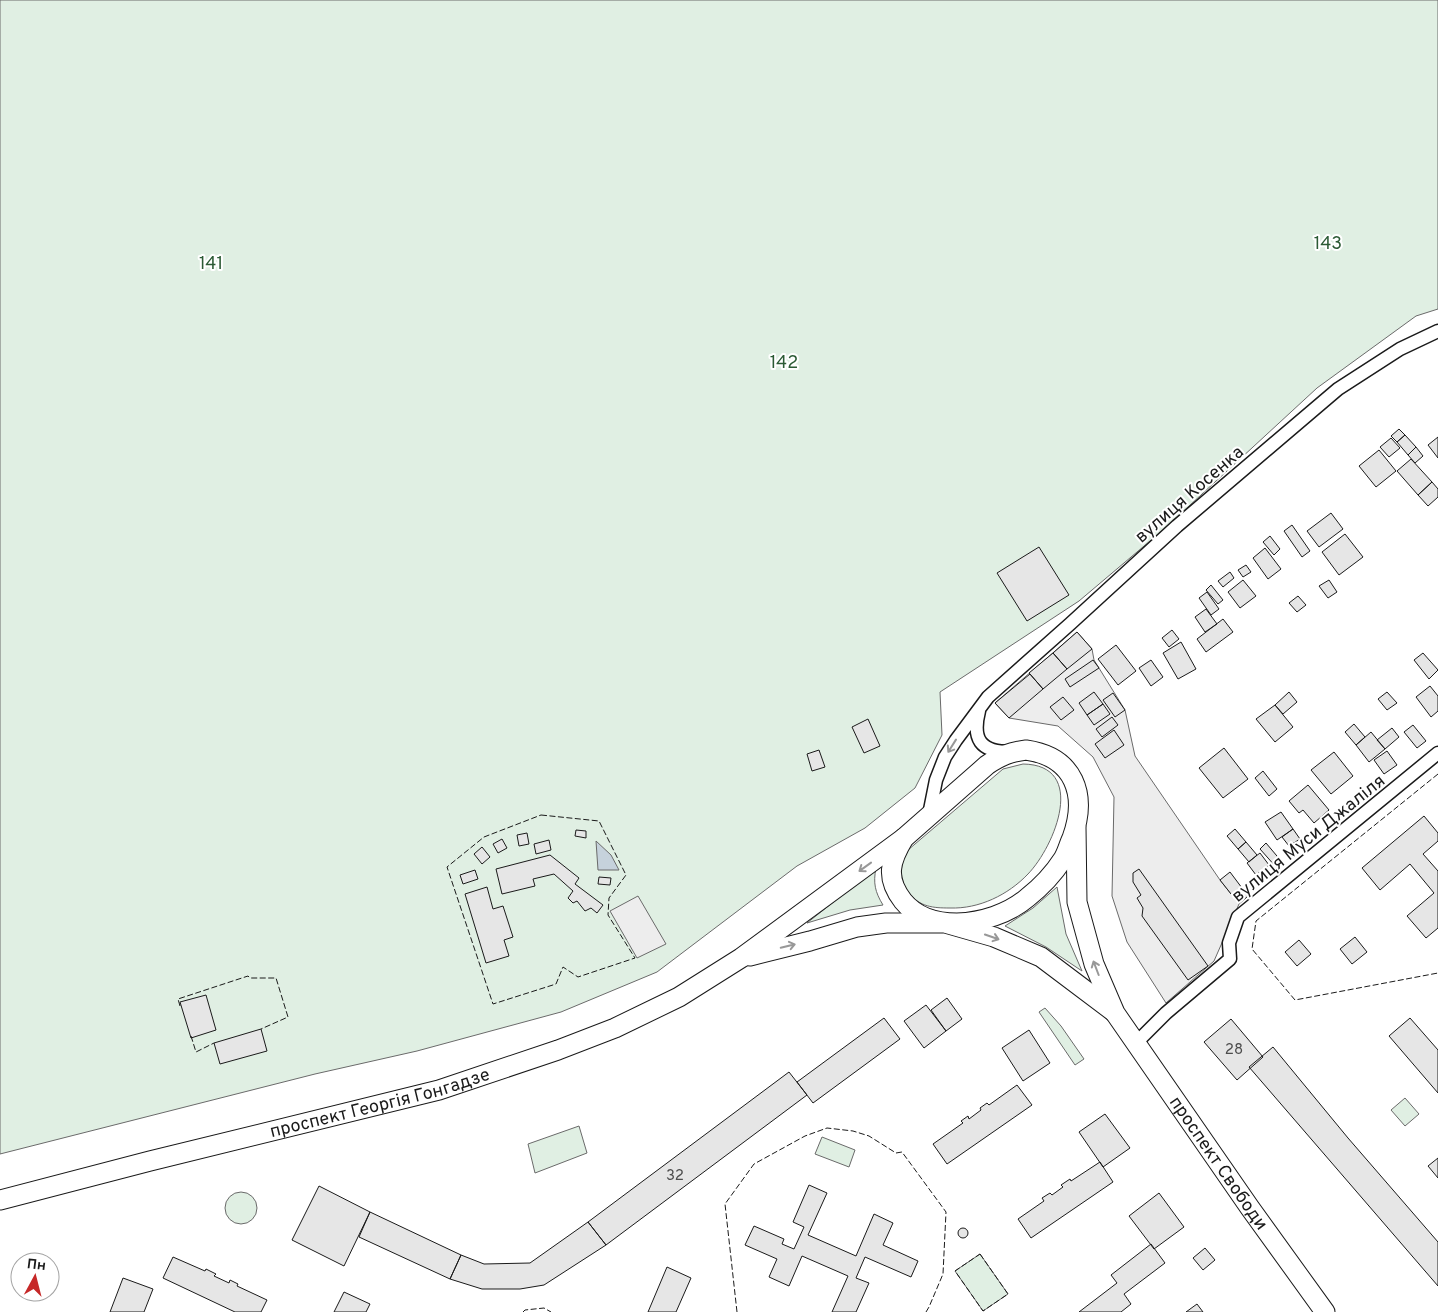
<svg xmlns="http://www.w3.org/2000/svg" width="1438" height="1312" viewBox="0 0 1438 1312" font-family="Overpass,sans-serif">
<rect width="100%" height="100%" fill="#fff"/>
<!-- green -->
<path fill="#e0efe3" stroke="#6a6a6a" d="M0,0H1438V309L1416,316L1317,388L1163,530L1079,601L940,692L942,735L915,788L865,828L797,866L657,972L561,1012L417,1051L315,1074L0,1154Z
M1023,764C1088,765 1055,846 1028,874C1008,895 979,909 950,908C933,908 920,907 909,893C899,881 899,863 908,850L1003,769Z
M876,868C873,883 875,892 883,905L850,910L807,923Z
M1057,887L1066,934L1082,971L1046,947L1005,926L1033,908Z
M1045,1008L1061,1026L1084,1059L1075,1065L1039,1012Z
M1405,1098L1419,1114L1405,1126L1391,1110Z
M579,1126L587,1153L535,1173L528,1144Z
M822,1137L855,1150L849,1167L815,1154Z
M225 1208a16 16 0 1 1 32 0a16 16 0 1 1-32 0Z
M980,1254L1008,1294L983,1311L955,1271Z"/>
<!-- parking -->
<path fill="#ededed" stroke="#6a6a6a" d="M1077,632L1092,649L1094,660L1125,710L1135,756L1220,880L1239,904L1214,961L1166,1003L1127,942L1112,896L1114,797L1093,757L1058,726L1009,718L995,703Z
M638,896L666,944L637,958L610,911Z"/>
<!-- water -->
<path fill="#c6d2dc" stroke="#6a6a6a" d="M596,841L611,855L619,870H598Z"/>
<!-- building -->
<path fill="#e6e6e6" stroke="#1a1a1a" d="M1399,429L1405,435L1397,442L1391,436Z
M1405,435L1416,447L1408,455L1397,442Z
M1438,437V458L1428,445Z
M1391,438L1400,448L1389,457L1380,447Z
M1416,447L1423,456L1415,463L1408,455Z
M1379,450L1396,471L1376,487L1359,466Z
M1411,459L1432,482L1418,495L1397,471Z
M1432,482L1438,489V497L1428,506L1418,495Z
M1331,513L1343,529L1319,547L1307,531Z
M1292,525L1310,551L1302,557L1284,531Z
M1345,534L1363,557L1339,575L1322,552Z
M1270,536L1280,549L1274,555L1263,542Z
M1039,547L1069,595L1027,621L997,573Z
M1265,548L1281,569L1268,579L1253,558Z
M1246,565L1251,572L1243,577L1238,570Z
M1230,572L1234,578L1223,587L1218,581Z
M1243,580L1256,596L1240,608L1228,592Z
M1329,580L1337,592L1328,598L1319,586Z
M1211,585L1223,600L1218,604L1206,590Z
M1207,592L1219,609L1211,615L1199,598Z
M1298,596L1306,605L1297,612L1289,603Z
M1206,609L1217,624L1205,632L1195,617Z
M1223,619L1233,632L1206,652L1197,639Z
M1172,630L1179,639L1169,647L1162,638Z
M1077,632L1092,649L1067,669L1053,653Z
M1181,642L1196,669L1178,679L1163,653Z
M1116,645L1136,671L1118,685L1098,659Z
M1053,653L1067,669L1043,689L1029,673Z
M1423,653L1438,670L1429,679L1414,660Z
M1093,660L1099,668L1070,687L1065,679Z
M1151,660L1163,677L1151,686L1139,668Z
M1030,674L1043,689L1009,718L995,703Z
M1430,686L1438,696V711L1431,717L1416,697Z
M1094,692L1103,704L1087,715L1079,703Z
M1289,692L1297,702L1283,714L1275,705Z
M1387,692L1397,703L1387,710L1378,699Z
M1113,693L1125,710L1115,717L1103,700Z
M1063,697L1074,710L1061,720L1050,707Z
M1103,704L1110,714L1094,725L1087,715Z
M1275,705L1293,727L1275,742L1256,719Z
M1112,717L1118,725L1102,737L1096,729Z
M868,719L880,746L864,753L852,727Z
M1354,724L1365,737L1356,745L1345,732Z
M1413,725L1426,741L1417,748L1404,732Z
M1392,728L1399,737L1385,749L1377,740Z
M1114,730L1124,745L1105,758L1095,744Z
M1371,732L1385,749L1369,762L1356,745Z
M1224,748L1248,779L1223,798L1199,768Z
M819,750L825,767L812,771L807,754Z
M1387,751L1397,765L1384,774L1374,760Z
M1334,752L1353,776L1331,794L1311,770Z
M1263,771L1277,789L1269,796L1255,778Z
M1308,785L1329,810L1314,823L1303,810L1299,813L1289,801Z
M1281,812L1293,829L1277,840L1265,822Z
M1424,816L1438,833V841L1423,854L1438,871V928L1426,938L1407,916L1434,893L1410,864L1380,890L1362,868Z
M1235,829L1246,842L1238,849L1227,836Z
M1293,829L1300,839L1289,846L1282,837Z
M576,830L586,831V838L575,836Z
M527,833L529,844L519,846L517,835Z
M502,839L507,848L498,853L493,844Z
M549,840L551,850L536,854L534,844Z
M1246,842L1257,855L1249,862L1238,849Z
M1266,843L1282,862L1276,867L1260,849Z
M482,847L490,857L482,864L474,854Z
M1260,853L1269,865L1256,875L1247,863Z
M550,855L579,878L575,884L603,905L597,913L591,908L585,911L577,901L573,903L568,898L573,891L554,874L533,879L535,886L502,894L496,869Z
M1139,869L1208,966L1188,980L1142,916L1143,908L1137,898L1141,895L1133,882V873Z
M475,870L478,879L463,884L460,875Z
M1230,872L1248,896L1239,904L1220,880Z
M599,877L611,878L610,885L598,884Z
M487,887L493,909L503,906L513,937L504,940L509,956L486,963L465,894Z
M1355,937L1367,952L1352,964L1340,949Z
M1299,940L1311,954L1297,966L1285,952Z
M206,995L216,1030L191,1038L180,1002Z
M947,998L962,1019L946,1031L931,1010Z
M926,1005L946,1031L924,1048L904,1021Z
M884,1018L900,1039L813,1103L797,1082Z
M1410,1018L1438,1050V1093L1389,1036Z
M1231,1019L1263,1057L1237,1080L1204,1042Z
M261,1029L267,1051L220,1064L214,1043Z
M1029,1030L1050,1063L1023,1081L1002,1048Z
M1273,1047L1348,1138L1438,1242V1286L1249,1067Z
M789,1072L807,1095L606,1245L588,1222Z
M1017,1085L1032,1105L947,1164L933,1144L963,1123L961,1121L968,1116L969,1119L981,1110L980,1108L987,1103L989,1105Z
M1105,1114L1130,1148L1103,1167L1079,1132Z
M1438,1158V1178L1428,1166Z
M1100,1162L1113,1182L1031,1238L1018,1219L1044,1201L1042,1198L1050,1193L1052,1195L1063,1187L1061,1185L1070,1179L1071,1181Z
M809,1185L827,1193L808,1235L856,1256L874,1214L893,1223L883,1245L918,1261L911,1277L865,1257L856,1278L869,1283L856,1312H832L848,1276L802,1256L789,1286L769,1277L777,1259L745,1245L754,1226L784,1239L782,1244L794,1249L804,1227L793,1222Z
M319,1186L370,1212L344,1266L292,1240Z
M1159,1193L1184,1227L1154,1249L1129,1216Z
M370,1212L461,1255L450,1279L359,1237Z
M588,1222L606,1245L544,1285L520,1289H482L450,1279L461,1255L484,1264L530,1263Z
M958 1233a5 5 0 1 1 10 0a5 5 0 1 1-10 0Z
M1151,1244L1165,1263L1124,1294L1131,1304L1121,1312H1079L1117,1283L1111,1275Z
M1205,1248L1215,1260L1203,1270L1193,1258Z
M173,1257L205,1271L206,1269L216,1274L214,1276L229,1283L230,1280L238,1284L237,1286L267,1300L261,1312H235L163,1278Z
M667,1267L691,1278L676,1312H648Z
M123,1278L153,1289L144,1312H110Z
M344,1292L370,1304L366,1312H334Z
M1197,1304L1203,1312H1186Z"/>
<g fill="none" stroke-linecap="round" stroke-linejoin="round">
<defs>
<path id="street" d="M979,711C972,739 980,752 1010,752
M929,815L936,780L945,757L956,740L988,697L1070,624L1177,526L1338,389L1400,349L1438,331
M1136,1043L1166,1013L1230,959L1229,943L1238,917L1438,753"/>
<g id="secondary">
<path d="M1026,750C1074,757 1088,794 1072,838C1069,844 1067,853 1063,859C1054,873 1041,887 1027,898C1008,914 982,922 957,923C936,923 916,917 903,901C885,878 890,861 904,838L987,765C1000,756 1010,752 1026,750Z"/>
<path id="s1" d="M1076,827L1077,902L1094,964L1115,1013L1250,1208L1325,1312"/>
<path d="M750,956L810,941L857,927L886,923H945L994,937L1041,957L1114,1012"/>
<path id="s2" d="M0,1200L150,1161L439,1090L558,1050L615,1028L679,997L741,958L904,838"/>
</g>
</defs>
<!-- street casing -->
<use href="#street" stroke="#1a1a1a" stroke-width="15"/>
<!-- secondary casing -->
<use href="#secondary" stroke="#1a1a1a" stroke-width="21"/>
<!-- street -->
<use href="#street" stroke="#fff" stroke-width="12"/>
<!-- secondary -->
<use href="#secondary" stroke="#fff" stroke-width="19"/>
<!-- fence -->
<path stroke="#1a1a1a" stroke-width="1" stroke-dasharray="6 2.5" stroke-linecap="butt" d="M1438,774L1256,921L1252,949L1295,1000L1438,973
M541,815L599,821L626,875L609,898L608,915L635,958L578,977L563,967L556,984L493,1004L447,867L484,837Z
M180,1006L178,999L248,976L250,978H276L288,1017L261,1029
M191,1036L196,1052L214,1043
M980,1254L1008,1294L983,1311L955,1271Z
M523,1312L525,1310L544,1308L551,1312
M737,1312L725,1204L754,1164L805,1136L827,1128L853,1131L869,1136L896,1153L902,1152L946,1212L943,1274L929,1307L926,1312"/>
</g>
<!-- one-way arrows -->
<defs><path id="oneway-shaft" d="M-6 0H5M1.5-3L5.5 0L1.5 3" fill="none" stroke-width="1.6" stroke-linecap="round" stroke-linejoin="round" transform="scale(1.25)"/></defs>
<g stroke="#989898">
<use href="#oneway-shaft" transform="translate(952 746) rotate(122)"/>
<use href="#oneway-shaft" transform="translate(865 867) rotate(144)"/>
<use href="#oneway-shaft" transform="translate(992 937) rotate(19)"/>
<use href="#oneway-shaft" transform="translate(788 946) rotate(-14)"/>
<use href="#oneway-shaft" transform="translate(1096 968) rotate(-111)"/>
</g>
<g text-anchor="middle" stroke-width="4" stroke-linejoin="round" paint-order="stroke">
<!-- number labels -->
<g font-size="15" fill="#4d4d4d">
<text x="1234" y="1054">28</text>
<text x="675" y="1180">32</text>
</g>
<!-- park labels -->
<g font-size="18" fill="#2b5a34" stroke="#fff">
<text x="1328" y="249">143</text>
<text x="211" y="269">141</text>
<text x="784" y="368">142</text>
</g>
<!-- street labels -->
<g font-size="18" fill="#1a1a1a" stroke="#fff">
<text transform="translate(1189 494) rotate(-41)" y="6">вулиця Косенка</text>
<text transform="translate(1308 838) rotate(-39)" y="6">вулиця Муси Джаліля</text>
<text dy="6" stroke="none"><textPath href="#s2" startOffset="392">проспект Георгія Гонгадзе</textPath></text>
<text dy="6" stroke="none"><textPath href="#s1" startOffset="375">проспект Свободи</textPath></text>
</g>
</g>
<!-- north arrow -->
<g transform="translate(35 1277) rotate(7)"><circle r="24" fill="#ffffff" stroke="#a3a3a3"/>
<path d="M0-4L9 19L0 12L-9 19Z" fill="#c62828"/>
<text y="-8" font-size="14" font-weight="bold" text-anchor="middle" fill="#1a1a1a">Пн</text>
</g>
</svg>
